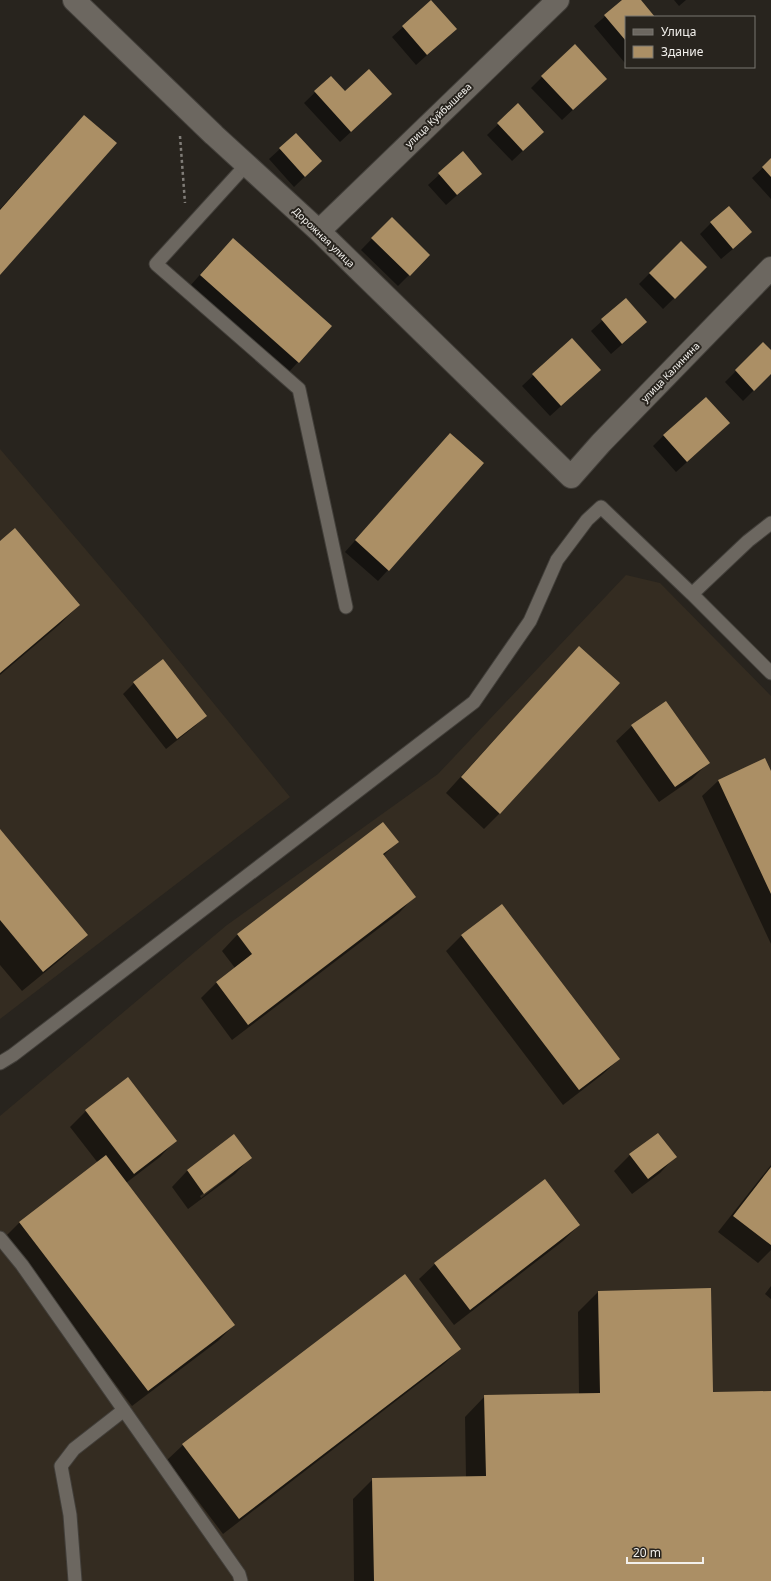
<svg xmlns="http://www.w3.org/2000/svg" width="771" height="1581" viewBox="0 0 771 1581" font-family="'Noto Sans',sans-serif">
<rect width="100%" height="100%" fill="#28241e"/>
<!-- built -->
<path fill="#342c21" d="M0,449L144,618L290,797L0,1019Z
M626,575L660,583L771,696V1581H0V1116L227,925L438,774Z"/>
<!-- shadow -->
<path fill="#0007" fill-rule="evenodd" d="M624,0H639L653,17H626V61L625,63L594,26Z
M674,0H686L679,6Z
M432,1L456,29L416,65L392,37Z
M331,77L345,93L380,105L340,142L304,103Z
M542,77L595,89L562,120L531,88Z
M518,105L532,142L512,161L487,135Z
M84,116L0,274V209L69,132Z
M280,149L321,161L294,187L269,159Z
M463,153L481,174L446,205L428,185Z
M771,160V199L752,178Z
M392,218L429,255L398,286L361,250Z
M711,223L740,243L721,259L700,234Z
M681,242L706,267L663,309L639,284Z
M222,250L298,362L288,373L190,286Z
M626,299L635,333L611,354L591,331Z
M572,339L589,381L550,416L522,386Z
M763,344L771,351V373L743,401L725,382Z
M718,434L676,472L653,446L664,435Z
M440,445L388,570L378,581L345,552Z
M0,543L79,605L59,625L0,675Z
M163,661L205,716L195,726L166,749L123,694L134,683Z
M564,663L500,813L484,829L446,793Z
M632,726L708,763L692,779L659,802L616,741Z
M764,759L771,774V944L702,796L718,781Z
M383,824L397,842L383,856L414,897L399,913L232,1040L201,998L217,982L235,968L222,951L237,935Z
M0,830L86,935L66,955L22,991L0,965Z
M502,905L619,1059L603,1074L563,1105L446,951L461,936Z
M86,1111L175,1141L160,1157L126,1183L234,1325L218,1341L132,1406L4,1238L20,1222L98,1163L70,1127Z
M234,1136L250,1158L235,1174L188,1209L172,1187L187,1171ZM234,1170V1172L201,1198L200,1196Z
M630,1155L675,1157L660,1173L632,1194L614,1171Z
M771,1165V1250L758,1263L718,1232Z
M579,1225L563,1241L454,1325L419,1279L435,1264Z
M771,1286V1299L765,1294Z
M598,1292L712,1393L771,1392V1581H354L353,1499L373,1479L466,1477L465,1417L485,1396L579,1395L578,1312Z
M460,1349L444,1364L223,1534L167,1460L183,1445Z"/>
<!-- building -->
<path fill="#ab8f65" d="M431,0L457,29L427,55L402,26Z
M622,0H641L655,17H626V41L604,15Z
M575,44L607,79L573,110L541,76Z
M369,69L392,94L351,132L314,91L331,76L345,91Z
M518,103L544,132L523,151L497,123Z
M84,115L117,143L0,275V210Z
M296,133L322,161L305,177L279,148Z
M463,151L482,174L457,195L438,173Z
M771,158V177L762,167Z
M729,206L752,232L733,249L710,222Z
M392,217L430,255L410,276L371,238Z
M233,238L332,326L299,363L200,275Z
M681,241L707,267L675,299L649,273Z
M626,298L647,322L622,344L601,319Z
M572,338L601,370L561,406L532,374Z
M763,342L771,350V374L754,391L735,370Z
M706,397L730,423L687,462L663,435Z
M450,433L484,463L389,571L355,540Z
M15,528L80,605L0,673V541Z
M579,646L620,683L500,814L461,777Z
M163,659L207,716L177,739L133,682Z
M666,701L710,763L675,787L631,725Z
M765,758L771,771V894L718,780Z
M383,822L399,842L383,854L416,897L248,1025L216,982L252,954L237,934Z
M0,829L88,935L43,972L0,920Z
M502,904L620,1059L579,1090L461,935Z
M128,1077L177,1141L134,1174L85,1110Z
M658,1133L677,1157L648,1179L629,1154Z
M234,1134L252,1158L204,1194L187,1170Z
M106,1155L235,1325L148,1391L19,1222Z
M771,1167V1245L733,1216Z
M545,1179L580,1225L470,1310L434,1263Z
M405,1274L461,1349L239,1519L182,1444Z
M711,1288L713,1392L771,1391V1581H374L372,1478L486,1476L484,1395L600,1393L598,1291Z"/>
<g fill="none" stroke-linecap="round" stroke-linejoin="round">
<defs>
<path id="service" d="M247,164L156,264L299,389L346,607
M692,594L748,541L771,523
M0,1063L13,1055L474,702L530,621L557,560L587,520L601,507L692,594L771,673
M0,1238L22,1265L239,1574L241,1581
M75,1581L70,1515L61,1466L74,1449L124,1410"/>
<path id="minor" d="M74,0L214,135L319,231L571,477L601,443L771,268
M319,231L558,0"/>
</defs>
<!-- service casing -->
<use href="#service" stroke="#423f3a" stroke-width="15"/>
<!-- minor casing -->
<use href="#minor" stroke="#423f3a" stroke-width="24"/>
<!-- path -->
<path stroke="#807d78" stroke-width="2.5" stroke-dasharray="3 3" stroke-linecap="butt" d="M180,136L185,203"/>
<!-- service -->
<use href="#service" stroke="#6c6760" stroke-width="13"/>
<!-- minor -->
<use href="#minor" stroke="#6c6760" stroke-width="22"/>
</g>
<g text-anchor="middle" stroke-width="4" stroke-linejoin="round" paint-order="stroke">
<!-- street labels -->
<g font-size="10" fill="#f2f0ec" stroke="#28241e">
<text transform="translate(438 115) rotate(-44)" y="4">улица Куйбышева</text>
<text transform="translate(324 237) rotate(44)" y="4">Дорожная улица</text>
<text transform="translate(670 372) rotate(-46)" y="4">улица Калинина</text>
</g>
</g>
<!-- legend -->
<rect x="625" y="16" width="130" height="52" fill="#28241e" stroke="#797670"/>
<rect x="633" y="29" width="20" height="6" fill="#6c6760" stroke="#797670"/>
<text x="661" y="36" font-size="12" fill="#f2f0ec">Улица</text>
<rect x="633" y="46" width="20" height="12" fill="#ab8f65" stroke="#797670"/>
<text x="661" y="56" font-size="12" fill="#f2f0ec">Здание</text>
<!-- scale -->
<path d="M627 1557v6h76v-6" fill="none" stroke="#f2f0ec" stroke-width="2"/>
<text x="633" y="1557" font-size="12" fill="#f2f0ec" stroke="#28241e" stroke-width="3" paint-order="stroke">20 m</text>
</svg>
